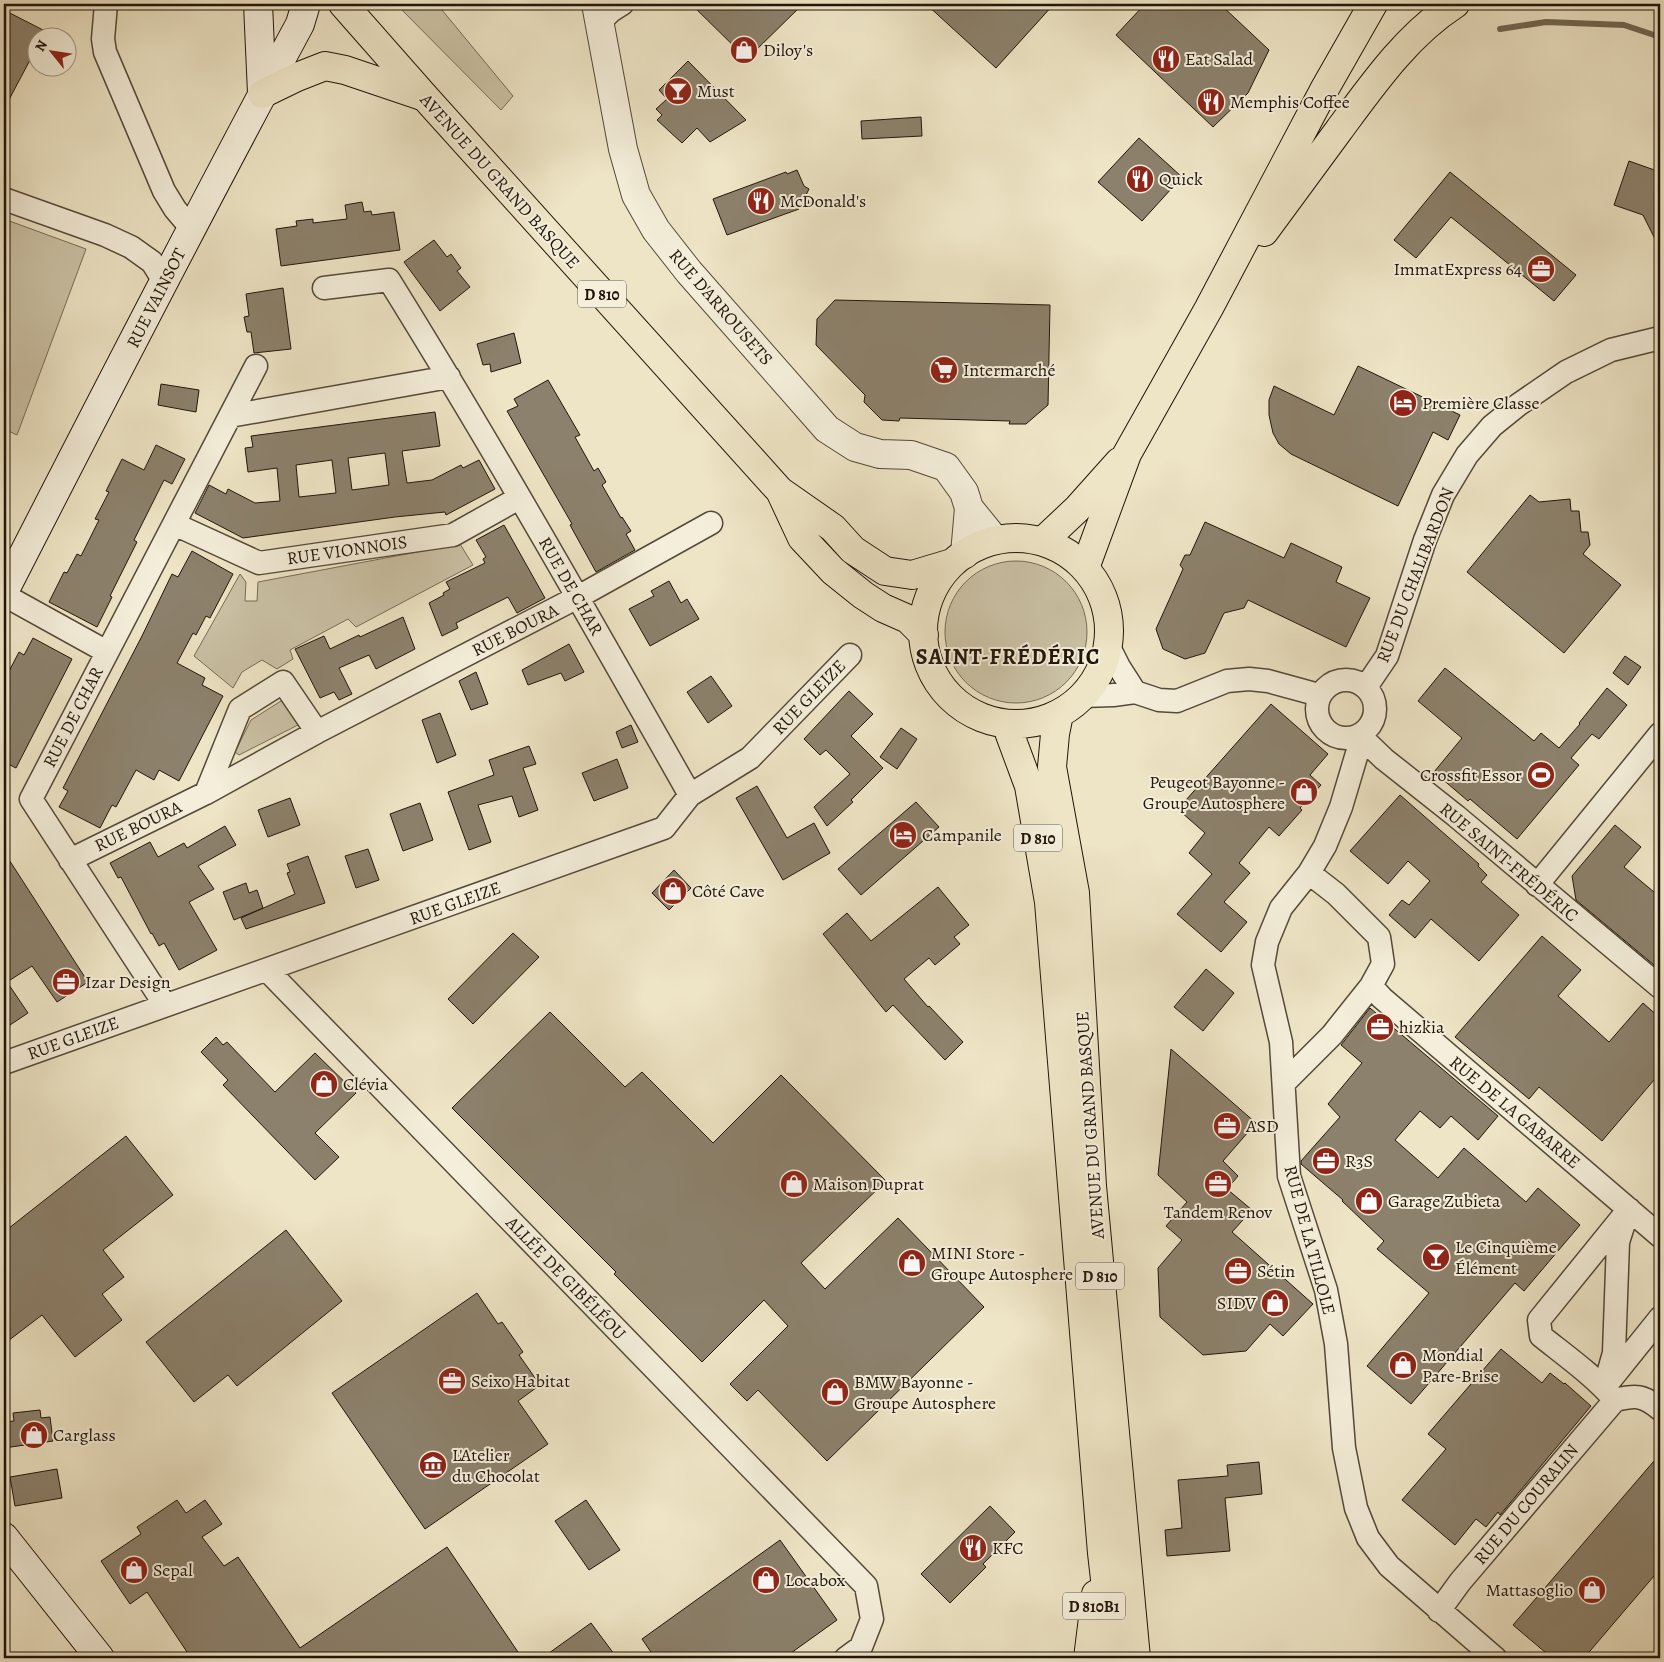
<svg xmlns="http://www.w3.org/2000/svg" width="1664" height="1662" viewBox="0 0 1664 1662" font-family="Alegreya,serif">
<rect width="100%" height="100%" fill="#eee5c6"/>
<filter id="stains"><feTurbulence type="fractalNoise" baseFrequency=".004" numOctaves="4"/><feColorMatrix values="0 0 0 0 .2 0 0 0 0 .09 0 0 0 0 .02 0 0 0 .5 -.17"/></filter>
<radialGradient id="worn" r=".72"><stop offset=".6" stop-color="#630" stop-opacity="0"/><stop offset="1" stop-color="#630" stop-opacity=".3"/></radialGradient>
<!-- green -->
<path fill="#cbc2a6" stroke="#766c58" d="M396,4H437L513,96L501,110Z
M4,219L86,249L17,435L4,429Z
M460,544L473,565L356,627L348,619L290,650L293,659L277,669L262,660L242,672L233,688L194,656L240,574L246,582L245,601H257L258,582Z
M945 632a71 71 0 1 1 142 0a71 71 0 1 1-142 0Z
M281,701H285L299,723L298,725L239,755L235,752L251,720Z"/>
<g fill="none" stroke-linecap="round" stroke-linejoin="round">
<!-- stream -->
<path stroke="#726754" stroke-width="6" d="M1500,29L1546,22L1624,25L1660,37"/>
</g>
<!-- building -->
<path fill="#8c816c" stroke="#21150a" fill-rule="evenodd" d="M691,4H803L747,59Z
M926,4H1054L996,68Z
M1145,4H1220L1269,50L1248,93L1213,127L1116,35Z
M4,10L45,31L41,38H38V45L4,109Z
M688,61L746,120L710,142L697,128L682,143L657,120L662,115L656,109L667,99L659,90Z
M921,117L922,136L862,139L861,121Z
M1139,138L1182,177L1142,221L1098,182Z
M1629,161L1660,172V249L1643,215L1614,205Z
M797,170L804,186L809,189L806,195L809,203L798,207L799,209L727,235L713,199L786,172L787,174Z
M1450,172L1576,275L1554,301L1451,217L1416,258L1394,240Z
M362,202L364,212L371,211L372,215L394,212L400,250L281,266L276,229L297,226L296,221L313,219V223L347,219L345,205Z
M434,240L447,257L451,254L461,268L457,271L470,287L440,311L404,262Z
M283,288L291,349L254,353L251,332H247L244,317L249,316L246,294Z
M835,300L1050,305L1048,405L1026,424H1009L1010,421L900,418L899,421L882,420L864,402L865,395L816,345L817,319Z
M514,333L521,363L491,372L490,364L483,365L477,344Z
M1358,366L1460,415L1448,440L1433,432L1398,506L1291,454L1279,444L1273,433L1269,415V400L1274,386L1334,415Z
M548,380L580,435L575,437L594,471L598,468L606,482L602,485L621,518L622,517L631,531L626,534L635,550L596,572L570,525L572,524L507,411L518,406L514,399Z
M161,384L199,390L196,412L158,405Z
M435,412L440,446L402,451L407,483L432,480L461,465L463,468L479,460L495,489L446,515L445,512L395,517L243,538L195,513L209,485L226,494L228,489L255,503L280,501L277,468L248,472L245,448L253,447L251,436ZM385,453L389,485L352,490L348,458ZM332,460L336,493L299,497L296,465Z
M156,445L185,459L172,484L164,480L134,540L137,542L110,596L112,597L97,627L49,602L64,572L67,573L77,554L81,556L99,520L95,519L109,492L106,491L122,459L144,470Z
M1530,495L1539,502L1570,499L1571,511H1579L1581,532H1588L1590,545L1583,554L1621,585L1564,653L1467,572Z
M1205,522L1284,558L1291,543L1342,567L1336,582L1370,598L1346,647L1248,600L1244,608L1224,613L1205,653L1185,659L1163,649L1156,629L1183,569L1180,565L1185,555H1190Z
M504,525L545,598L517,613L508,597L456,623L458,628L442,636L429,603L444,595L443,593L450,589L446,582L485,563L483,559L486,557L476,540Z
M192,551L233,574L210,618L206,616L196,635L193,633L177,663L205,678L202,685L223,696L179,781L159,770L154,780L136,770L116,807L112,805L100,828L59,807L68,791L63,788L142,636L172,574L178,577Z
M669,581L681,603L687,599L699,619L650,646L629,609L654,596L651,591Z
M403,617L415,649L376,669L369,655L339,668L352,694L339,700L334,692L320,698L295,649L324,636L330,649L359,635L360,637Z
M33,638L72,659L16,768L4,762V681L19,652L24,655Z
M569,644L584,672L565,681L561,673L528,685L522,670Z
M1625,656L1641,667L1628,685L1613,673Z
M1445,668L1534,741L1541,733L1559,748L1580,724L1579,723L1607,688L1627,705L1599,739L1592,734L1571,758L1579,765L1517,839L1470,799L1468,801L1434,772L1462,738L1418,701Z
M476,672L488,704L471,710L459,681Z
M711,676L732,706L708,723L687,692Z
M849,691L873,714L851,736L883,768L851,800L853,802L827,826L814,807L850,774L826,750L820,755L804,739Z
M1271,704L1328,754L1310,775L1321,785L1300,808L1302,810L1279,836L1269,827L1239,863L1250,873L1224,902L1247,922L1221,952L1177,914L1212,874L1189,853L1205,833L1181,812L1186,800Z
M440,713L456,755L437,763L422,720Z
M631,725L638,742L622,748L616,732Z
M901,728L917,739L897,769L880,757Z
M529,746L536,764L523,768L538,810L519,817L512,796L478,805L491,842L469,850L448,792L494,775L489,760Z
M617,759L628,788L594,801L582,773Z
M757,786L787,838L814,823L830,853L783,880L736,798Z
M1400,795L1479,864L1478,866L1487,875L1481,882L1519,915L1479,961L1431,919L1415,938L1389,915L1402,900L1409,905L1430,881L1408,861L1388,884L1350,851Z
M290,798L300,825L268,837L258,810Z
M916,802L939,827L861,895L838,869Z
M420,803L433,840L403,851L390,814Z
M1615,825L1641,847L1624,867L1660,897V970L1576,900L1572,876Z
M225,826L236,845L198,866L214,889L189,902L217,950L179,970L164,943L159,946L152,933L151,934L121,877L118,878L110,863L150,842L158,857L184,843L187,848Z
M368,849L379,880L356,888L345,856Z
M4,852L88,982L57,1002L32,966L7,982L28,1013L4,1029Z
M308,856L325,903L246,929L241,918L295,894L287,873L290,872L287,864Z
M674,870L691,888L669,910L652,893Z
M246,883L249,893L257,890L263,908L234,920L223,892Z
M938,887L969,925L954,937L960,944L935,965L929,958L904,979L928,1007L929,1006L963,1042L945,1060L893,1005L886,1012L823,934L847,913L871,941Z
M513,933L539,957L473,1024L448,999Z
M1542,936L1581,970L1558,996L1609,1042L1643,1003L1660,1018V1073L1602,1141L1539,1087L1529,1099L1455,1037Z
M1206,969L1234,993L1203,1031L1174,1007Z
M1370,1008L1498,1116L1478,1140L1451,1116L1440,1128L1420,1111L1395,1140L1438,1178L1464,1148L1526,1202L1538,1188L1580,1225L1524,1291L1515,1283L1411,1404L1367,1366L1429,1293L1377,1249L1384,1241L1342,1201L1343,1200L1301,1164V1161L1340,1117L1328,1104L1362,1063L1341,1045Z
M550,1012L625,1087L642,1072L713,1143L781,1075L886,1181L801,1263L825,1289L898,1218L984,1307L827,1461L758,1390L747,1401L730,1384L788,1326L764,1300L702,1362L614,1274L616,1272L452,1108Z
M216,1037L223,1045L227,1042L275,1092L315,1053L356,1093L315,1133L339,1157L315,1180L223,1085L228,1080L201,1052Z
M1171,1049L1256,1123L1223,1161L1238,1176L1227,1189L1252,1210L1232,1232L1313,1304L1283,1336L1270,1324L1246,1351L1203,1355L1160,1317L1158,1268L1182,1240L1166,1226L1187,1202L1158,1175Z
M126,1136L173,1195L103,1250L124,1277L102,1294L122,1320L75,1357L42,1315L4,1344V1232Z
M286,1230L342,1301L237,1386L228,1375L194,1402L146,1342Z
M477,1293L498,1324L502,1322L523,1352L519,1355L540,1385L518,1401L548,1444L425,1529L332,1393Z
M1501,1349L1542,1383L1550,1373L1564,1384L1565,1383L1591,1406L1500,1515L1498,1512L1486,1527L1476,1519L1455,1545L1402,1500L1446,1449L1428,1434Z
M40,1410L41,1418L50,1417L53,1441L4,1448V1422L14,1421L13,1413Z
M1660,1454V1569L1584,1658H1552L1513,1625Z
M1259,1462L1262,1494L1225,1498L1230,1551L1167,1556L1165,1530L1182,1528L1178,1480L1228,1476L1227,1465Z
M57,1469L62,1498L15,1506L10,1477Z
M177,1500L186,1513L205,1500L222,1524L202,1537L224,1566L238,1557L300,1648L447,1547L522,1658H191L147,1592L130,1604L101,1561L141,1534L137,1527Z
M586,1500L620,1550L589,1570L555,1521Z
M990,1506L1015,1532L983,1564L986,1567L950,1603L921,1574Z
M780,1540L837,1620L784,1658H655L642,1639Z
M591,1623L617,1658H542Z"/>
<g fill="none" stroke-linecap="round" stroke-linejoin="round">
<defs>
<path id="minor" d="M106,4L103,39L105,52L164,191L175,209L191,228
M600,22L611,11L622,4
M4,199L105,235L131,247L152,262L165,283
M324,288L389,280C494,449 592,622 690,795
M230,416L256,366
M174,524L259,563L453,535L519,498
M4,595L107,652
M1108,645L1119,667L1135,692
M1317 709a29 29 0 1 1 58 0a29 29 0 1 1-58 0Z
M1366,687L1387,656L1425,540L1443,495L1467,455L1492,426L1518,405L1566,372L1611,350L1660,338
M1083,696L1113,695L1135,692L1159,700L1177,701L1227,681L1249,679L1268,681L1319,695
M1359,735L1384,759L1456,816L1660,987
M1357,736L1358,750L1341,807L1325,846L1309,873L1281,908L1267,942L1263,965L1281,1042L1289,1176L1326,1290L1336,1344L1344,1448L1356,1508L1368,1538L1389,1566L1495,1658
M206,793L240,709L283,682L317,732
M70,860L206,793L317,732L578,597L711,523
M1309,873L1336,894L1379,937L1383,964L1371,986L1382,998L1660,1236
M1537,885L1660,734
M267,970L866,1586L872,1619L861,1647L846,1658
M165,1005L31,799L230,416L449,377
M4,1063L664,828L690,795L750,758L850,655
M1285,1082L1332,1035L1371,986
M1611,1379L1660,1318
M1604,1388L1614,1353L1618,1242L1625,1220
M1615,1400C1593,1375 1566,1356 1541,1336L1539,1320L1629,1209
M1615,1400C1636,1395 1643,1395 1660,1409
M1439,1611L1460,1582L1615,1400"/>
<path id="tertiary" d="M596,4L623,149L636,195L656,230L689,272L827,429L855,447L880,454L911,455L946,467L964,492L969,508L995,540
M965,554L969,508"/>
<path id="secondary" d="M258,4L262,93
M4,592C101,402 199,212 300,24L306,4
M4,1537L100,1658"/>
<path id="primary" d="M343,4L424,96L780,491L833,528L853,550L885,571L912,575L952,563
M262,94L297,77L325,66L345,70L422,96
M781,493L802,538L833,571L863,595L883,608L908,619L924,635
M923 631a93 93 0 1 1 186 0a93 93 0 1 1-186 0Z
M1059,714L1055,734L1052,767L1075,893L1092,1186L1136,1658
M1006,724L1029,786L1049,902L1102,1553L1114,1658
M1088,1658L1096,1594"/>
<path id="motorway" d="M1264,232C1289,198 1314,164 1339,130C1373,84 1407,35 1455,4
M1043,541L1077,509L1119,462
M1085,568L1127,454L1209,308L1324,90L1373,4"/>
</defs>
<!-- minor casing -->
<use href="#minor" stroke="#544939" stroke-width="25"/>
<!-- tertiary casing -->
<use href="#tertiary" stroke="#544939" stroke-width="30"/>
<!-- secondary casing -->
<use href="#secondary" stroke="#21150a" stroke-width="30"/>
<!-- primary casing -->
<use href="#primary" stroke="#21150a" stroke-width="30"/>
<!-- motorway casing -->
<use href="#motorway" stroke="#21150a" stroke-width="30"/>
<!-- minor -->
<use href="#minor" stroke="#f4eeda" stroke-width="22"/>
<!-- tertiary -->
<use href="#tertiary" stroke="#f4eeda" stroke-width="28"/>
<!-- secondary -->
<use href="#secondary" stroke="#f4eeda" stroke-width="28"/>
<!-- primary -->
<use href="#primary" stroke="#eee5c6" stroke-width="28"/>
<!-- motorway -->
<use href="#motorway" stroke="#eee5c6" stroke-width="28"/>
</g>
<!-- icons -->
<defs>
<symbol id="shop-disc" viewBox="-11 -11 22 22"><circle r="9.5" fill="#8f2418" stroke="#f4eeda"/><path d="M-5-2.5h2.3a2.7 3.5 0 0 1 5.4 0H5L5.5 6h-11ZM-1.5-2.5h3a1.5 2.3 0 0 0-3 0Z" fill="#fff"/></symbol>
<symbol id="restaurant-disc" viewBox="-11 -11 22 22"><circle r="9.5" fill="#8f2418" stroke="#f4eeda"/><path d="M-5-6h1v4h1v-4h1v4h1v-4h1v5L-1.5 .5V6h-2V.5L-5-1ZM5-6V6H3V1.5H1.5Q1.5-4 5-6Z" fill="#fff"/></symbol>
<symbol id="bar-disc" viewBox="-11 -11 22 22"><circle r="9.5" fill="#8f2418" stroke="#f4eeda"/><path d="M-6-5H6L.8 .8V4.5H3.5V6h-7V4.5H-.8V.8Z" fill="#fff"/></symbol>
<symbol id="office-disc" viewBox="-11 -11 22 22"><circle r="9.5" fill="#8f2418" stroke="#f4eeda"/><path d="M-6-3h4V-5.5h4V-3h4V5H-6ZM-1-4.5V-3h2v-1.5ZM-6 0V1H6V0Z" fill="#fff"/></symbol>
<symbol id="supermarket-disc" viewBox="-11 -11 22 22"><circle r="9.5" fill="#8f2418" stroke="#f4eeda"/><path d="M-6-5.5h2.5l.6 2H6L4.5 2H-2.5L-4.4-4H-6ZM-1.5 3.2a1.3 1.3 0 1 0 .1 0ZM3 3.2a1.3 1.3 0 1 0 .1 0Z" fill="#fff"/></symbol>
<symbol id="hotel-disc" viewBox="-11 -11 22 22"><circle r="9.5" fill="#8f2418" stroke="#f4eeda"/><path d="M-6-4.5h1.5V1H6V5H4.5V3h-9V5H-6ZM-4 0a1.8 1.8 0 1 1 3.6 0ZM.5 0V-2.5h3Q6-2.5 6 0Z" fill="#fff"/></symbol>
<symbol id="stadium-disc" viewBox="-11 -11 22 22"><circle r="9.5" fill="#8f2418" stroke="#f4eeda"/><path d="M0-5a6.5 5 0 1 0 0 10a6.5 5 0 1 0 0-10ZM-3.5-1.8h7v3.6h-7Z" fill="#fff"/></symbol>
<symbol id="museum-disc" viewBox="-11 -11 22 22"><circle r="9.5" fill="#8f2418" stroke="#f4eeda"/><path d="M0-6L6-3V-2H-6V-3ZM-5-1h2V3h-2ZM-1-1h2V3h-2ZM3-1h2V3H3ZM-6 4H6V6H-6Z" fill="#fff"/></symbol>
</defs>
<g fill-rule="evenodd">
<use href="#shop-disc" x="728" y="34" width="32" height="32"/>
<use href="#restaurant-disc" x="1150" y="43" width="32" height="32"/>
<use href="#bar-disc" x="662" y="75" width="32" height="32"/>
<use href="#restaurant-disc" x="1195" y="86" width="32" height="32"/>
<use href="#restaurant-disc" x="1124" y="163" width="32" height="32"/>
<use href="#restaurant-disc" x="745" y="185" width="32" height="32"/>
<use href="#office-disc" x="1525" y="253" width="32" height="32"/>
<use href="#supermarket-disc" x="928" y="354" width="32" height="32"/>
<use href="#hotel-disc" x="1387" y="387" width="32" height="32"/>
<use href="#stadium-disc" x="1525" y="759" width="32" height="32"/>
<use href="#shop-disc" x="1288" y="776" width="32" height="32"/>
<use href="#hotel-disc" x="887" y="819" width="32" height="32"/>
<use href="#shop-disc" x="657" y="875" width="32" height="32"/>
<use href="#office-disc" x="50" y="966" width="32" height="32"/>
<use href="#office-disc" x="1364" y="1011" width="32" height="32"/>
<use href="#shop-disc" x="308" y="1068" width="32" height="32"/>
<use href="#office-disc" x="1211" y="1110" width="32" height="32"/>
<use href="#office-disc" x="1310" y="1145" width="32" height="32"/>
<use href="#shop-disc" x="778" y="1168" width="32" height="32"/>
<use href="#office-disc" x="1202" y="1168" width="32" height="32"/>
<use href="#shop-disc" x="1353" y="1185" width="32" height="32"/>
<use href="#bar-disc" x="1420" y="1241" width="32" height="32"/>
<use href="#shop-disc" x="896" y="1247" width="32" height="32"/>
<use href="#office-disc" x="1222" y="1255" width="32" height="32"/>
<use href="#shop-disc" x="1259" y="1287" width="32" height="32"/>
<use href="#shop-disc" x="1387" y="1349" width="32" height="32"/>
<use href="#office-disc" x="436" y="1365" width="32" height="32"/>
<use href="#shop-disc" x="819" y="1376" width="32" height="32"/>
<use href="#shop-disc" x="18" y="1419" width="32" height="32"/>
<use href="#museum-disc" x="417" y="1449" width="32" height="32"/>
<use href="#restaurant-disc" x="957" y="1532" width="32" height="32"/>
<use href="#shop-disc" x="118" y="1554" width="32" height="32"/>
<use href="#shop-disc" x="750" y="1564" width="32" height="32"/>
<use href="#shop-disc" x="1576" y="1574" width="32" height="32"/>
</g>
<g text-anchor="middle" stroke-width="4" stroke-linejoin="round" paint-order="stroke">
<!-- shield labels -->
<g fill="#f4eeda" stroke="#605648" stroke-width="1">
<rect x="578" y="280.5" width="48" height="27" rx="4"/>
<rect x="1014" y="824.5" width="48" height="27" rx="4"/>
<rect x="1076" y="1262.5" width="48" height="27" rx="4"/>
<rect x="1063" y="1592.5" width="62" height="27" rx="4"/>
</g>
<g font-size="16" font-weight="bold" fill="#21150a">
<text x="602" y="300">D 810</text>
<text x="1038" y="844">D 810</text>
<text x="1100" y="1282">D 810</text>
<text x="1094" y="1612">D 810B1</text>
</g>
<!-- poi labels -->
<g font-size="18" fill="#21150a" stroke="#f4eeda" text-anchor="start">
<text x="763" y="56">Diloy's</text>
<text x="1185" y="65">Eat Salad</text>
<text x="697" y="97">Must</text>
<text x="1230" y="108">Memphis Coffee</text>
<text x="1159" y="185">Quick</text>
<text x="780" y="207">McDonald's</text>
<text x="1522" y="275" text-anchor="end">ImmatExpress 64</text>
<text x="963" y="376">Intermarché</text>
<text x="1422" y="409">Première Classe</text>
<text x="1522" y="781" text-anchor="end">Crossfit Essor</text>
<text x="1285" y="788" text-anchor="end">Peugeot Bayonne -<tspan x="1285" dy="21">Groupe Autosphere</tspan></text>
<text x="922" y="841">Campanile</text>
<text x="692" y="897">Côté Cave</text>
<text x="85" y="988">Izar Design</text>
<text x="1399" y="1033">hizkia</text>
<text x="343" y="1090">Clévia</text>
<text x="1246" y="1132">ASD</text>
<text x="1345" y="1167">R3S</text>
<text x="813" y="1190">Maison Duprat</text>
<text x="1388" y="1207">Garage Zubieta</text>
<text x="1218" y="1218" text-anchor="middle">Tandem Renov</text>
<text x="1455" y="1253">Le Cinquième<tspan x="1455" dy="21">Élément</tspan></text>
<text x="931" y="1259">MINI Store -<tspan x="931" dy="21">Groupe Autosphere</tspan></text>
<text x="1257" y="1277">Sétin</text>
<text x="1256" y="1309" text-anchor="end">SIDV</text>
<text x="1422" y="1361">Mondial<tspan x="1422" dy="21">Pare-Brise</tspan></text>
<text x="471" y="1387">Seixo Habitat</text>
<text x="854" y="1388">BMW Bayonne -<tspan x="854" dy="21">Groupe Autosphere</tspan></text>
<text x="53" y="1441">Carglass</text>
<text x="452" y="1461">L'Atelier<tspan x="452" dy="21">du Chocolat</tspan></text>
<text x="992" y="1554">KFC</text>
<text x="153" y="1576">Sepal</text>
<text x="785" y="1586">Locabox</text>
<text x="1573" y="1596" text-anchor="end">Mattasoglio</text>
</g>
<!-- street labels -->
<g font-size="18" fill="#21150a" stroke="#f4eeda">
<text transform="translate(500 181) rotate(48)" y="6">AVENUE DU GRAND BASQUE</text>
<text transform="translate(156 298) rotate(-63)" y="6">RUE VAINSOT</text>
<text transform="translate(721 307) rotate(49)" y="6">RUE D'ARROUSETS</text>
<text transform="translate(347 550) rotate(-8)" y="6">RUE VIONNOIS</text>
<text transform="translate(1415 575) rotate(-69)" y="6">RUE DU CHALIBARDON</text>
<text transform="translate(571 586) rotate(60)" y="6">RUE DE CHAR</text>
<text transform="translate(515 630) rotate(-27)" y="6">RUE BOURA</text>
<text transform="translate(809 697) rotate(-46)" y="6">RUE GLEIZE</text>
<text transform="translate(73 717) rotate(-63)" y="6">RUE DE CHAR</text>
<text transform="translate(138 826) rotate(-26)" y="6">RUE BOURA</text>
<text transform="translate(1509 862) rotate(40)" y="6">RUE SAINT-FRÉDÉRIC</text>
<text transform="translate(455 903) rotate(-20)" y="6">RUE GLEIZE</text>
<text transform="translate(73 1038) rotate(-20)" y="6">RUE GLEIZE</text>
<text transform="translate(1515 1112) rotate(40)" y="6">RUE DE LA GABARRE</text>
<text transform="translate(1090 1125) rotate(-94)" y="6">AVENUE DU GRAND BASQUE</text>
<text transform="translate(1310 1240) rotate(75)" y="6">RUE DE LA TILLOLE</text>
<text transform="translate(566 1278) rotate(46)" y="6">ALLÉE DE GIBÉLÉOU</text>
<text transform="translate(1526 1504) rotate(-50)" y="6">RUE DU COURALIN</text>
</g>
<!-- district labels -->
<g font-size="22" font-weight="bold" letter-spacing="1" fill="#21150a" stroke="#f4eeda">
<text x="1008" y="664">SAINT-FRÉDÉRIC</text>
</g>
</g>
<!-- margin -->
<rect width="1664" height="1662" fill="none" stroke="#eee5c6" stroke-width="20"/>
<rect x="5" y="5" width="1654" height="1652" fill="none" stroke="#21150a" stroke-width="2.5"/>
<rect x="10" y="10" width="1644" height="1642" fill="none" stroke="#21150a"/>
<!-- north arrow -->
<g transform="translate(52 52) rotate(300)"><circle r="24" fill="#f4eeda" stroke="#a09787"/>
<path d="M0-4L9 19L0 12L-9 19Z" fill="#8f2418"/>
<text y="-8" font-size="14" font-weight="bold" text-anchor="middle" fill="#21150a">N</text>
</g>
<rect width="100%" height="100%" filter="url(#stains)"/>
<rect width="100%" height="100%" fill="url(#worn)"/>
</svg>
